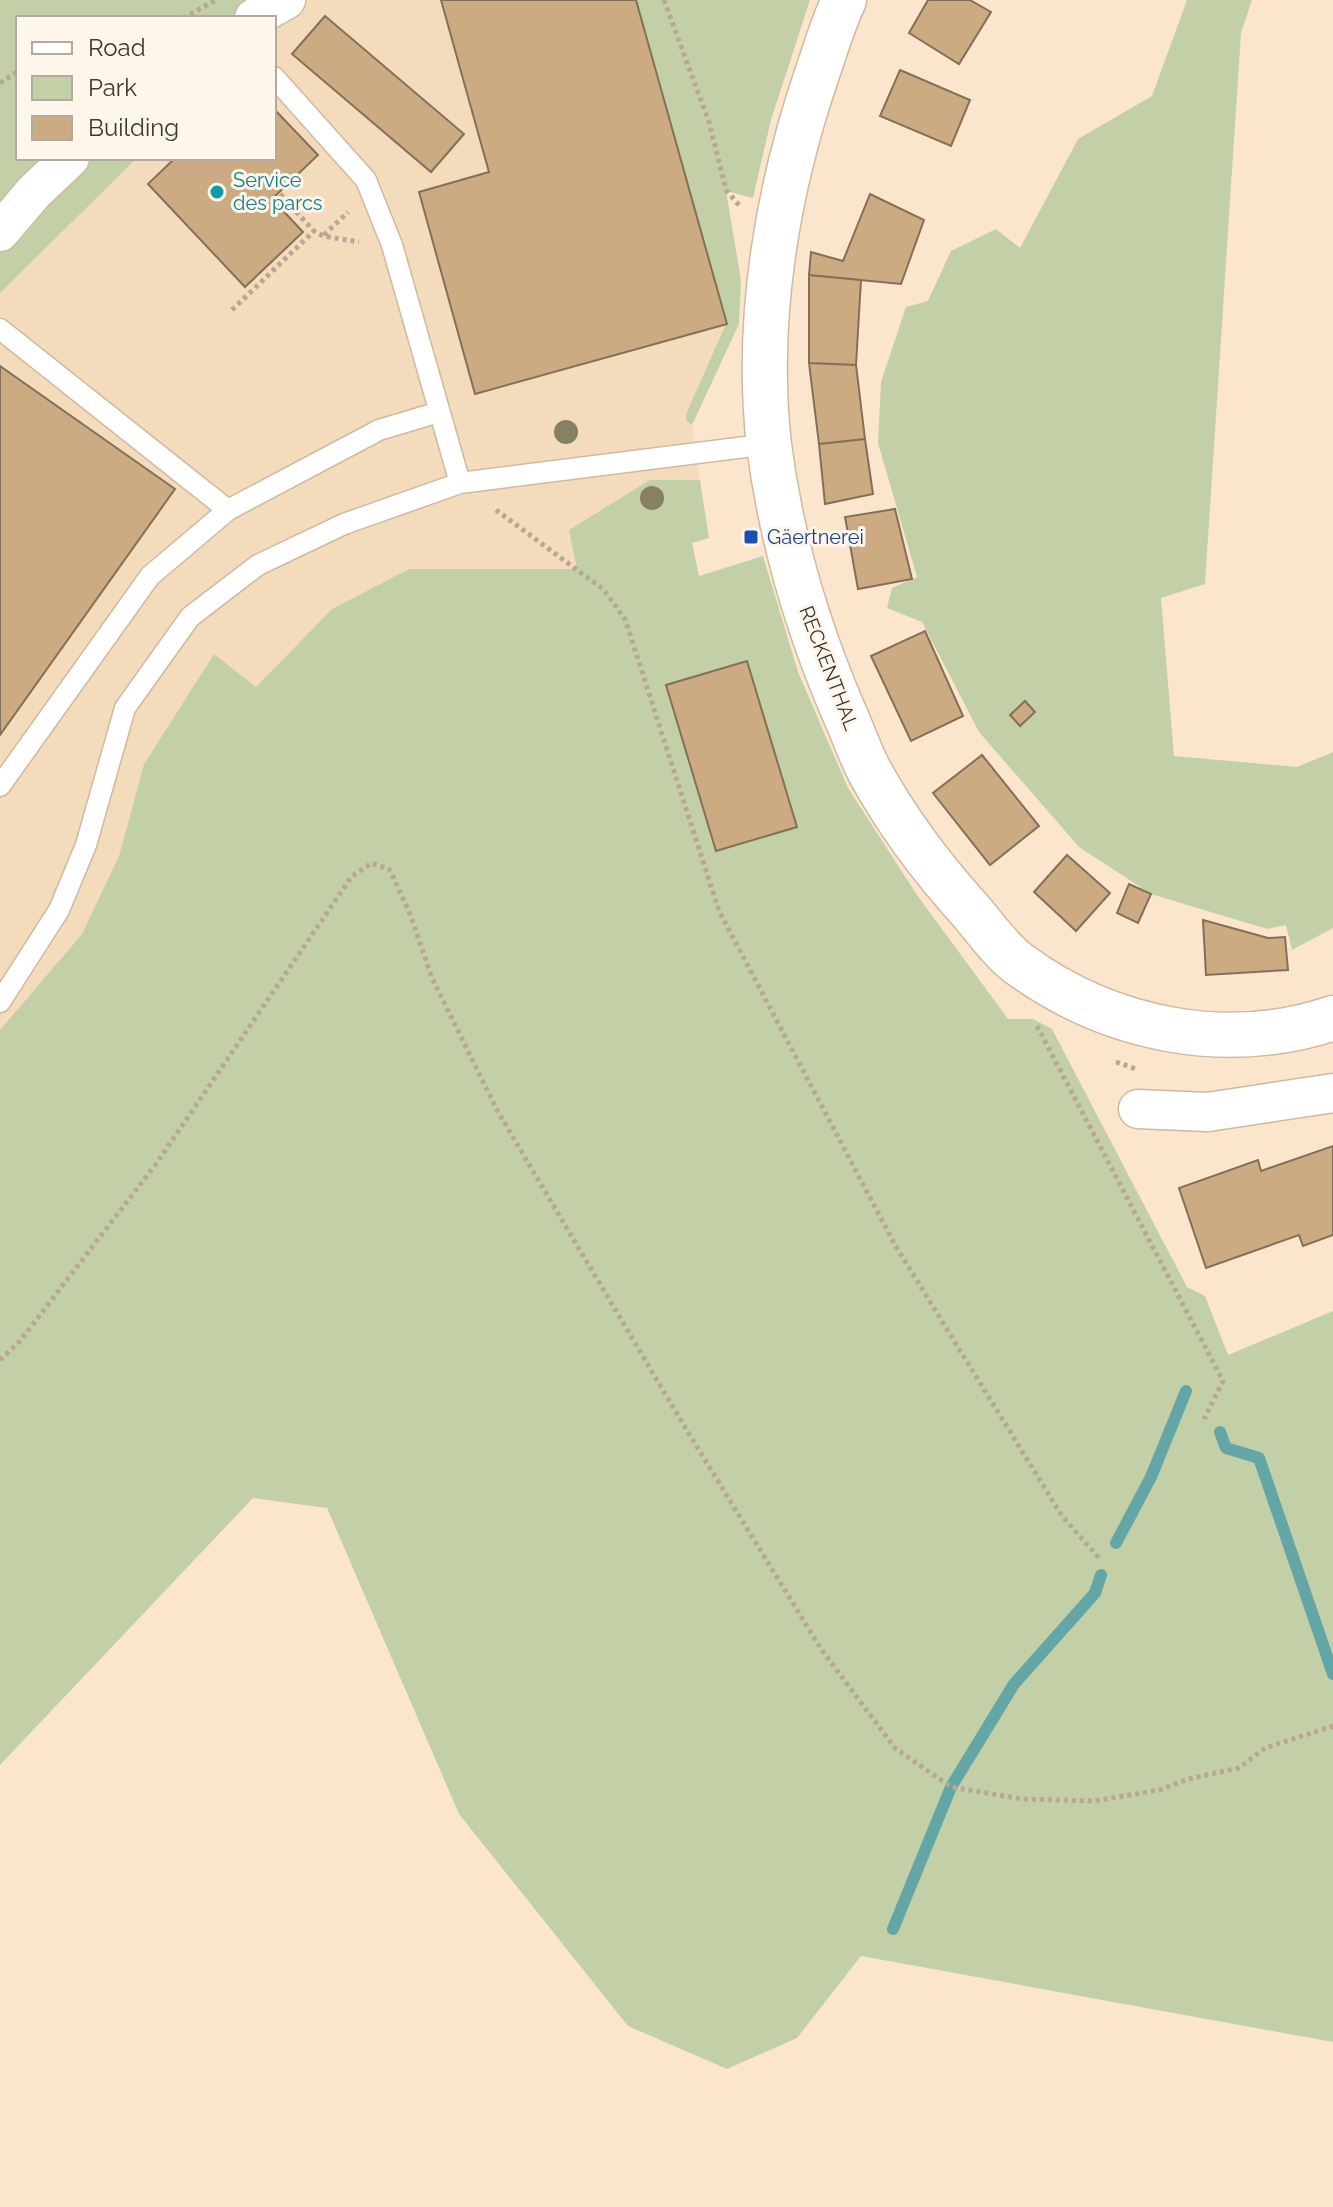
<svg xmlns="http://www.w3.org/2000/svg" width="1333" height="2207" viewBox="0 0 1333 2207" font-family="Raleway,sans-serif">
<rect width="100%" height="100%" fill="#fbe6cd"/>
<!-- built -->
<path fill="#f4dbbc" d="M286,0H636L727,324L687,412V420L692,425L700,480H650L578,569H409L332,609L256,687L214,654L144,764L119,856L82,934L0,1030V293L137,158H274V18Z"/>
<!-- green -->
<path fill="#c3d0a7" d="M0,0H286L254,18H18V158H137L0,293Z
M636,0H810L771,120L753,198L726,191L741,280L739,324L692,425L686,420L687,412L726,324Z
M1187,0H1252L1241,33L1205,584L1161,598L1174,756L1297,767L1333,752V928L1292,950L1286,925L1267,929L1151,894L1079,847L979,732L922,622L887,608L892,588L917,577L878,443L881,382L906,307L928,301L951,251L996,229L1020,248L1078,139L1152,96Z
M650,480H700L709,538L692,543L699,576L763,556L798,672L848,788L917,895L1008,1019H1033L1052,1029L1187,1287L1205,1296L1228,1355L1333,1311V2042L861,1956L797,2038L727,2069L628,2026L459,1814L327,1508L253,1498L0,1765V1030L82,934L119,856L144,764L214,654L256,687L332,609L409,569H577L569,530Z"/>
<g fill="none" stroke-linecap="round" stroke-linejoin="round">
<!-- stream -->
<path stroke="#64a6a6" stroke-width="12" d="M1220,1432L1226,1448L1259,1458L1333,1674
M1116,1543L1151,1477L1186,1391
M893,1929L951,1787L1014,1684L1095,1593L1101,1575"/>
</g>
<!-- building -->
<path fill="#ccab82" stroke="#827059" stroke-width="2" d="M441,0H636L727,324L475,394L419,192L489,172Z
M928,0H970L991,12L959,64L909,33Z
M325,16L464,134L431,172L292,54Z
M900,70L970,100L951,146L880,116Z
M274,109L318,155L272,199L303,232L245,287L148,184L175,158H274Z
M870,194L924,220L901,284L809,275L811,252L843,261Z
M809,275L861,280L856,365L809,363Z
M809,363L856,365L865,439L819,444Z
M0,366L175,489L0,735Z
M865,439L873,494L825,504L819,444Z
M895,509L912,579L858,589L845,517Z
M925,631L963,716L911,741L871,656Z
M747,661L797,827L716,851L666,685Z
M1025,701L1035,712L1020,726L1010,715Z
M982,755L1039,826L990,865L933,793Z
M1067,855L1110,893L1076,931L1034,892Z
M1129,884L1151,894L1138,923L1117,913Z
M1203,920L1268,938L1285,937L1288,970L1206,975Z
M1333,1146V1235L1303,1246L1299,1235L1206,1268L1179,1188L1258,1160L1261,1171Z"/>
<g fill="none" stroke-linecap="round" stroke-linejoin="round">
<defs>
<path id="service" d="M274,77L366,180L392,245L460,483L769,444
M0,329L228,510
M0,786L150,576L228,510L379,430L439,412
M0,1002L59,910L86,845L125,708L190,617L258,565L344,524L460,483"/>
<path id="minor" d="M254,18L286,0
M0,232L34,192L70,158
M1138,1109L1208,1112L1333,1093"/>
<path id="secondary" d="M844,0C833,23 826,48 818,71C777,190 755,320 769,445C781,539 808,630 846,717C854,735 861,756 871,774C897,821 932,868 968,908C984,926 1000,950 1019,964C1109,1030 1226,1054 1333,1018"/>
</defs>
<!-- service casing -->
<use href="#service" stroke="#cebaa2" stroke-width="23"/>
<!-- minor casing -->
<use href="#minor" stroke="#cebaa2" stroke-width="41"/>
<!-- secondary casing -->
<use href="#secondary" stroke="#cebaa2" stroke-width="47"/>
<!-- path -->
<path stroke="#b7a794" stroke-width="5" stroke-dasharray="4 4" stroke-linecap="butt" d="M664,0L709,122L726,190L739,205
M183,18L216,0
M0,83L18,71
M280,194L314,231
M324,235L348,212
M232,310L314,231L323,236L359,242
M496,510L603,589L625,619L719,911L895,1245L1062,1516L1100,1559
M1037,1026L1223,1381L1204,1419
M1116,1062L1136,1069
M0,1360L20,1341L156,1164L352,876L372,863L390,870L410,914L432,978L498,1112L686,1429L821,1649L895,1748L951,1787L1022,1799L1094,1801L1159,1790L1188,1779L1239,1768L1265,1748L1333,1726"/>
<!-- service -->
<use href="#service" stroke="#fff" stroke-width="20"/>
<!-- minor -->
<use href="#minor" stroke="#fff" stroke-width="38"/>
<!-- secondary -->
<use href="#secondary" stroke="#fff" stroke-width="44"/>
</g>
<!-- trees -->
<g fill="#868162">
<circle cx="566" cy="432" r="12"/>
<circle cx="652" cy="498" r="12"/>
</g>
<!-- markers -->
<circle fill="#0f9aa8" stroke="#fef5eb" stroke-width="3" cx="217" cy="192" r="8"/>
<rect fill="#1a4fb4" stroke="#fef5eb" stroke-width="3" x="743" y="529" width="16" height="16" rx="4"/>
<g text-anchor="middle" stroke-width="6" stroke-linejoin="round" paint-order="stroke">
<!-- culture labels -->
<g font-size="20" fill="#0d838f" stroke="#fef5eb" text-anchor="start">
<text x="233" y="187">Service<tspan x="233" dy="23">des parcs</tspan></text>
</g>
<!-- transit labels -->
<g font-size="20" fill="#164399" stroke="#fef5eb" text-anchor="start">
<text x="767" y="544">Gäertnerei</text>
</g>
<!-- street labels -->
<g font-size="20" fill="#40382e" stroke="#fef5eb">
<text transform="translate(829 668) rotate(69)" y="7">RECKENTHAL</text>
</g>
</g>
<!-- legend -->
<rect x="16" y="16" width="260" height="144" fill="#fef5eb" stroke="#b2a99f" stroke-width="2"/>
<rect x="32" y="42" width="40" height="12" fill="#ffffff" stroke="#b2a99f" stroke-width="2"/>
<text x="88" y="56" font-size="24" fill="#40382e">Road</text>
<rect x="32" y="76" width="40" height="24" fill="#c3d0a7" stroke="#b2a99f" stroke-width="2"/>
<text x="88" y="96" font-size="24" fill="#40382e">Park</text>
<rect x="32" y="116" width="40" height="24" fill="#ccab82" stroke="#b2a99f" stroke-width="2"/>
<text x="88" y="136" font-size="24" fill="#40382e">Building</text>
</svg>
